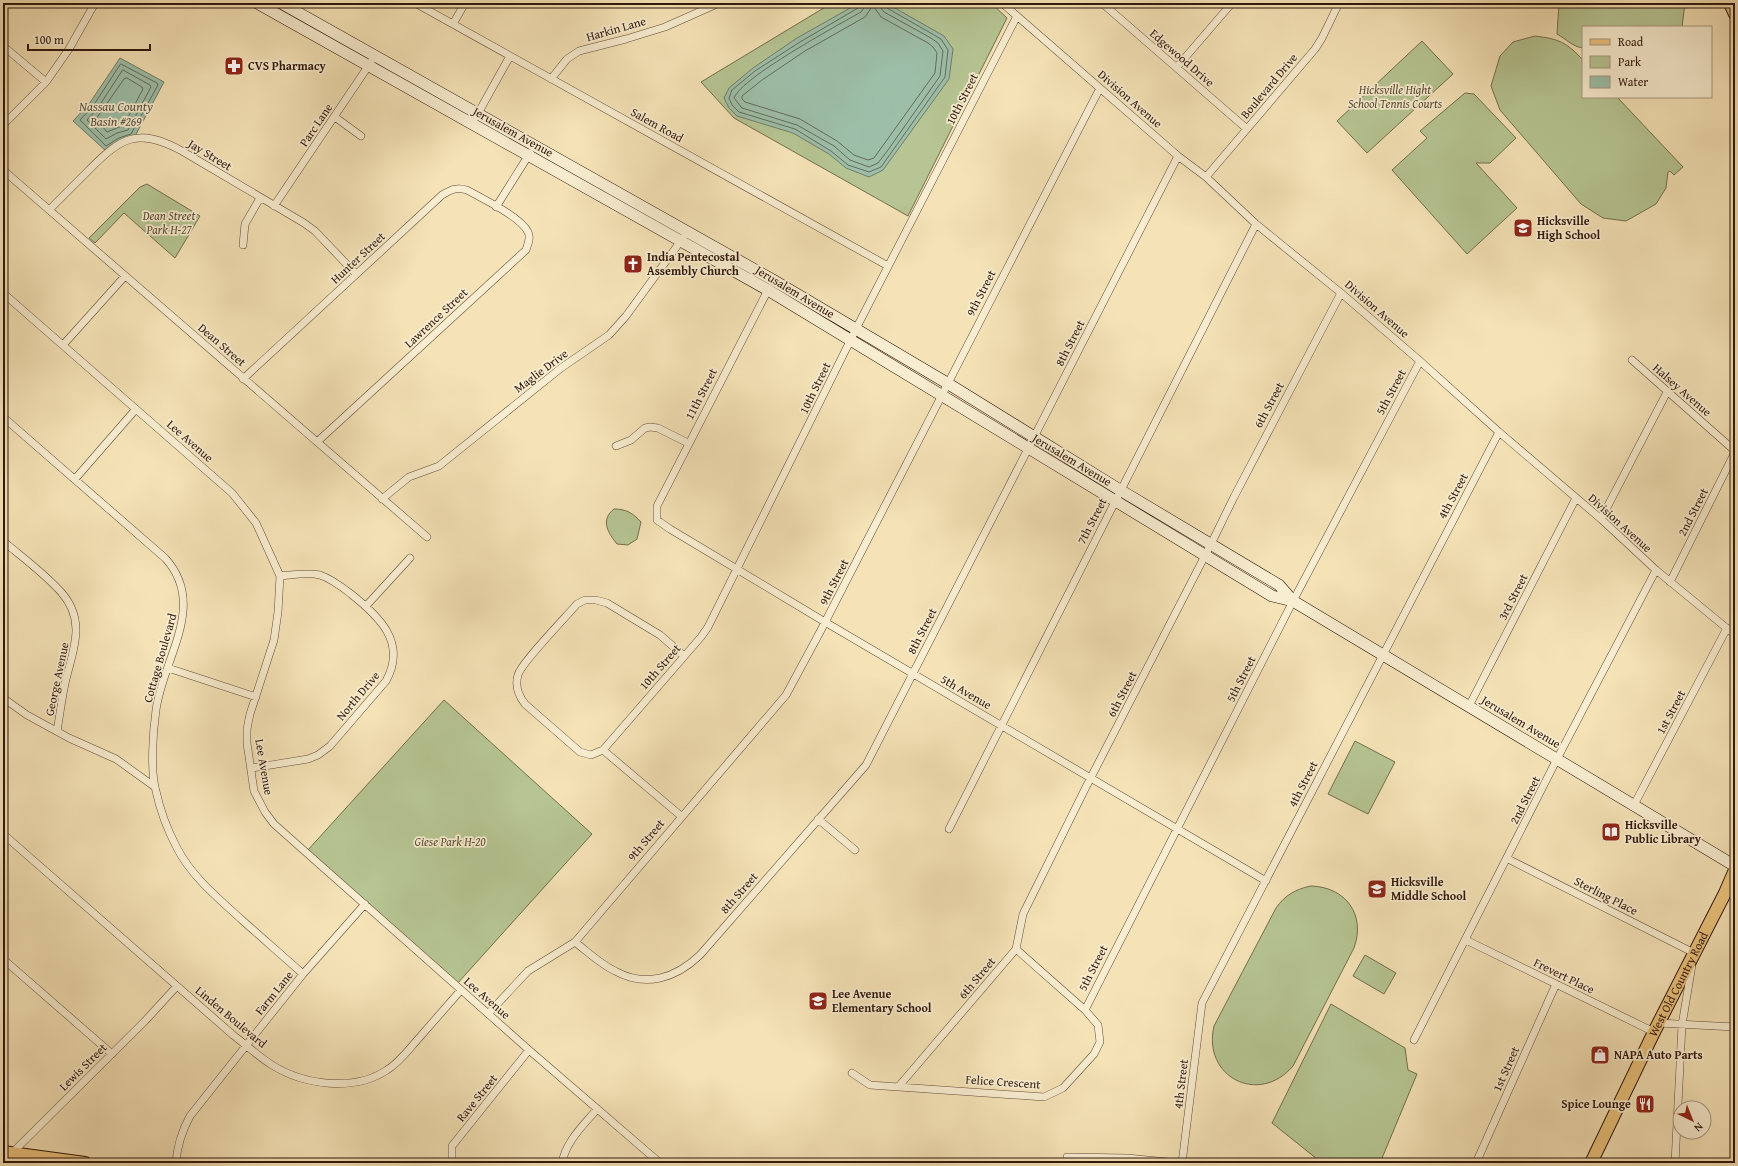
<svg xmlns="http://www.w3.org/2000/svg" width="1738" height="1166" viewBox="0 0 1738 1166" font-family="'Gentium Book Plus',serif">
<rect width="100%" height="100%" fill="#f5e3b7"/>
<filter id="stains"><feTurbulence type="fractalNoise" baseFrequency=".005" numOctaves="4"/><feColorMatrix values="0 0 0 0 .2 0 0 0 0 .09 0 0 0 0 .02 0 0 0 .5 -.17"/></filter>
<radialGradient id="worn" r=".72"><stop offset=".6" stop-color="#630" stop-opacity="0"/><stop offset="1" stop-color="#630" stop-opacity=".3"/></radialGradient>
<!-- green -->
<path fill="#b6c593" stroke="#736e4f" d="M832,3H920L924,6L926,3H991L1007,18L908,216L734,118L701,82Z
M1559,3H1685L1682,27H1583V48C1573,47 1566,39 1557,34Z
M1535,36C1559,39 1566,42 1583,60V97H1617L1683,167L1674,175L1670,171L1668,172L1666,188L1656,204L1626,221L1603,218L1581,204L1500,110L1491,86L1500,56L1513,42Z
M1422,41L1453,74L1367,153L1337,121Z
M1465,93L1474,94L1516,138L1490,163H1476L1517,208L1467,254L1392,170L1427,138L1420,131Z
M147,184L200,216L175,258L124,213L95,243L89,238L140,187Z
M614,509C626,509 633,513 641,522L637,539L628,545L617,544C608,533 600,520 614,509Z
M444,700L592,834L456,985L307,851Z
M1355,741L1395,762L1368,814L1328,794Z
M1311,886C1346,887 1366,915 1354,948L1293,1066C1259,1106 1202,1077 1214,1026L1276,908C1285,895 1296,889 1311,886Z
M1365,955L1396,973L1384,994L1353,976Z
M1331,1004L1405,1048L1408,1070L1417,1074L1380,1163H1322L1272,1123Z"/>
<!-- water -->
<path fill="#9dbfa9" stroke="#717c6a" d="M859,3H886L944,36L953,49L949,79L883,170L869,177L846,168L829,154L793,133L737,116L729,108L724,98L729,88L753,68L797,38Z
M120,58L164,82L134,138L106,151L73,121L89,104Z"/>
<g fill="none" stroke-linecap="round" stroke-linejoin="round">
<!-- shore -->
<path stroke="#666b5a" stroke-width="1" d="M860,3L858,8L800,42L755,71L732,90L729,98L732,105L739,112L795,129L831,151L848,165L869,172L881,167L945,77L948,50L941,39L887,8L885,3
M865,3L864,8L861,12C838,25 742,77 734,98L742,108L797,125L834,146L850,160L869,167L878,163L888,150L940,76L943,51L938,43L931,38L884,12L881,8L880,3
M872,7H874L881,17L928,43L933,47L937,53L935,73L874,158L868,160L854,155L837,141L800,119L745,102L742,99V96L762,80L805,51L865,17Z
M121,64L157,83L158,85L131,134L119,138L106,146L80,120L93,106Z
M123,70L150,85L151,87L128,130L117,133L106,139L87,120L97,109Z
M127,78L142,87L143,89L124,125L107,132L96,119L124,79Z"/>
<defs>
<path id="minor" d="M415,3L888,266
M1002,3L1178,156L1206,177L1256,224L1341,293L1420,361L1499,432L1601,519L1656,570L1735,635
M1102,3L1247,129
M453,24L465,3
M3,46L46,82
M1177,67L1232,3
M551,79L567,59L579,51L626,39L665,27L719,3
M335,117L361,136
M476,117L510,56
M3,125L46,82L69,49L95,3
M3,170L427,537
M1206,177L1315,49L1322,38L1339,3
M274,206L371,62
M496,207L530,153
M49,210C62,197 75,184 88,171C121,137 138,127 182,151L304,223L315,231L356,274
M243,245L245,224L260,198
M769,288L657,506V520L670,529L825,622L1266,881
M3,293L232,493L256,523L280,576L278,612L274,640L250,714L247,729V743L254,791L265,812L274,824L529,1050L660,1163
M63,345L125,276
M1632,360L1735,451
M243,379L442,195C452,189 457,187 467,190C483,199 521,217 528,232C531,238 528,244 526,250L317,442
M3,417L165,558C208,605 163,658 156,710C153,731 150,771 156,791C160,810 168,831 177,848C192,877 218,898 242,920C262,938 283,956 303,974
M616,446L631,440L645,428L650,427L658,428L688,443
M75,479L136,409
M382,499L409,477L439,466L561,368L609,335L626,316L683,238
M1601,519L1667,392
M3,541C22,557 44,573 61,592C86,620 74,648 66,679C62,696 60,714 57,731
M1670,582L1735,452
M366,606L410,558
M684,656L660,635L607,603L596,600H585L577,604C566,617 521,663 518,675C515,685 518,695 525,704L580,752L591,755L603,750L701,637L708,627L860,321L1017,16
M168,668L256,697
M3,698L27,715L69,738L116,759L155,787
M1469,706L1576,498
M603,750L681,816
M252,768L308,759L318,755L330,746L386,681C407,643 380,617 351,594C342,587 332,579 320,575C307,572 293,575 280,576
M1634,805L1727,628
M818,819L855,850
M949,829L1256,224
M3,834L233,1035C246,1045 258,1056 272,1065C304,1085 354,1092 387,1070C400,1062 409,1049 419,1038C433,1022 447,1006 461,990
M1508,859L1694,953L1682,1025L1675,1163
M1466,940L1654,1032
M575,942C588,952 600,964 615,971C646,988 676,978 700,955L866,765L1178,156
M3,959L112,1054
M1085,1010L1293,601L1420,361
M488,1014L528,971L575,942L786,695L820,632L1100,88
M1658,1023L1735,1027
M1414,1040L1557,759L1656,570
M852,1073L870,1085L1044,1097L1063,1088L1094,1054L1100,1042L1098,1025L1085,1010L1016,949
M899,1086L1016,949L1023,914L1085,789L1211,544L1234,497L1341,293
M1067,1157L1127,1158L1178,1163
M3,1162L145,1021L177,986
M176,1163C177,1146 182,1131 190,1116L303,974L365,904
M452,1163V1146L529,1050
M562,1163C566,1141 583,1126 597,1109
M1182,1163L1202,1003L1499,432
M1476,1163L1556,984"/>
<path id="secondary" d="M257,3L768,290L1272,596L1293,601L1735,866
M281,3L773,280L947,383L1120,490L1279,585L1293,601"/>
<g id="primary">
<path d="M1730,3L1735,14"/>
<path d="M3,1152L85,1163"/>
<path id="s1" d="M1591,1163L1654,1032L1725,893L1735,870"/>
</g>
</defs>
<!-- minor casing -->
<use href="#minor" stroke="#614a36" stroke-width="8"/>
<!-- secondary casing -->
<use href="#secondary" stroke="#30170b" stroke-width="12"/>
<!-- primary casing -->
<use href="#primary" stroke="#30170b" stroke-width="14"/>
<!-- minor -->
<use href="#minor" stroke="#f8edd0" stroke-width="7"/>
<!-- secondary -->
<use href="#secondary" stroke="#f8edd0" stroke-width="11"/>
<!-- primary -->
<use href="#primary" stroke="#eac27c" stroke-width="12"/>
</g>
<!-- icons -->
<defs>
<symbol id="pharmacy-square" viewBox="-11 -11 22 22"><rect x="-9" y="-9" width="18" height="18" rx="4" fill="#8f2418" stroke="#f8edd0"/><path d="M-2-6h4v4h4v4h-4v4h-4v-4h-4v-4h4Z" fill="#fff"/></symbol>
<symbol id="school-square" viewBox="-11 -11 22 22"><rect x="-9" y="-9" width="18" height="18" rx="4" fill="#8f2418" stroke="#f8edd0"/><path d="M0-5L7-2L0 1L-7-2ZM-4 1L0 2.5L4 1V4Q0 6-4 4Z" fill="#fff"/></symbol>
<symbol id="church-square" viewBox="-11 -11 22 22"><rect x="-9" y="-9" width="18" height="18" rx="4" fill="#8f2418" stroke="#f8edd0"/><path d="M-1.2-6h2.4v3.5h3.3v2.4h-3.3V6h-2.4V-.1h-3.3v-2.4h3.3Z" fill="#fff"/></symbol>
<symbol id="library-square" viewBox="-11 -11 22 22"><rect x="-9" y="-9" width="18" height="18" rx="4" fill="#8f2418" stroke="#f8edd0"/><path d="M-6-4Q-3-5.5-.7-3.5V5Q-3 3-6 4ZM6-4Q3-5.5 .7-3.5V5Q3 3 6 4Z" fill="#fff"/></symbol>
<symbol id="shop-square" viewBox="-11 -11 22 22"><rect x="-9" y="-9" width="18" height="18" rx="4" fill="#8f2418" stroke="#f8edd0"/><path d="M-5-2.5h2.3a2.7 3.5 0 0 1 5.4 0H5L5.5 6h-11ZM-1.5-2.5h3a1.5 2.3 0 0 0-3 0Z" fill="#fff"/></symbol>
<symbol id="restaurant-square" viewBox="-11 -11 22 22"><rect x="-9" y="-9" width="18" height="18" rx="4" fill="#8f2418" stroke="#f8edd0"/><path d="M-5-6h1v4h1v-4h1v4h1v-4h1v5L-1.5 .5V6h-2V.5L-5-1ZM5-6V6H3V1.5H1.5Q1.5-4 5-6Z" fill="#fff"/></symbol>
</defs>
<g fill-rule="evenodd">
<use href="#pharmacy-square" x="223" y="55" width="22" height="22"/>
<use href="#school-square" x="1512" y="217" width="22" height="22"/>
<use href="#church-square" x="622" y="253" width="22" height="22"/>
<use href="#library-square" x="1600" y="821" width="22" height="22"/>
<use href="#school-square" x="1366" y="878" width="22" height="22"/>
<use href="#school-square" x="807" y="990" width="22" height="22"/>
<use href="#shop-square" x="1589" y="1044" width="22" height="22"/>
<use href="#restaurant-square" x="1634" y="1093" width="22" height="22"/>
</g>
<g text-anchor="middle" stroke-width="3.5" stroke-linejoin="round" paint-order="stroke">
<!-- street labels -->
<g font-size="12" fill="#30170b" stroke="#f8edd0">
<text transform="translate(616 29) rotate(-16)" y="4">Harkin Lane</text>
<text transform="translate(1182 58) rotate(41)" y="4">Edgewood Drive</text>
<text transform="translate(1269 86) rotate(-50)" y="4">Boulevard Drive</text>
<text transform="translate(962 99) rotate(-63)" y="4">10th Street</text>
<text transform="translate(1130 99) rotate(41)" y="4">Division Avenue</text>
<text transform="translate(316 125) rotate(-56)" y="4">Parc Lane</text>
<text transform="translate(657 125) rotate(29)" y="4">Salem Road</text>
<text transform="translate(513 132) rotate(29)" y="4">Jerusalem Avenue</text>
<text transform="translate(210 155) rotate(31)" y="4">Jay Street</text>
<text transform="translate(358 258) rotate(-43)" y="4">Hunter Street</text>
<text transform="translate(795 292) rotate(31)" y="4">Jerusalem Avenue</text>
<text transform="translate(981 293) rotate(-63)" y="4">9th Street</text>
<text transform="translate(1377 309) rotate(41)" y="4">Division Avenue</text>
<text transform="translate(436 318) rotate(-43)" y="4">Lawrence Street</text>
<text transform="translate(1070 343) rotate(-63)" y="4">8th Street</text>
<text transform="translate(222 345) rotate(41)" y="4">Dean Street</text>
<text transform="translate(541 371) rotate(-37)" y="4">Maglie Drive</text>
<text transform="translate(815 388) rotate(-64)" y="4">10th Street</text>
<text transform="translate(1682 390) rotate(41)" y="4">Halsey Avenue</text>
<text transform="translate(1391 392) rotate(-62)" y="4">5th Street</text>
<text transform="translate(701 394) rotate(-63)" y="4">11th Street</text>
<text transform="translate(1269 405) rotate(-62)" y="4">6th Street</text>
<text transform="translate(190 441) rotate(41)" y="4">Lee Avenue</text>
<text transform="translate(1072 460) rotate(31)" y="4">Jerusalem Avenue</text>
<text transform="translate(1453 496) rotate(-62)" y="4">4th Street</text>
<text transform="translate(1693 512) rotate(-63)" y="4">2nd Street</text>
<text transform="translate(1092 521) rotate(-63)" y="4">7th Street</text>
<text transform="translate(1620 523) rotate(42)" y="4">Division Avenue</text>
<text transform="translate(834 582) rotate(-63)" y="4">9th Street</text>
<text transform="translate(1513 597) rotate(-63)" y="4">3rd Street</text>
<text transform="translate(922 631) rotate(-63)" y="4">8th Street</text>
<text transform="translate(160 658) rotate(-74)" y="4">Cottage Boulevard</text>
<text transform="translate(660 667) rotate(-49)" y="4">10th Street</text>
<text transform="translate(57 679) rotate(-78)" y="4">George Avenue</text>
<text transform="translate(1241 679) rotate(-63)" y="4">5th Street</text>
<text transform="translate(966 692) rotate(30)" y="4">5th Avenue</text>
<text transform="translate(1122 694) rotate(-63)" y="4">6th Street</text>
<text transform="translate(358 696) rotate(-50)" y="4">North Drive</text>
<text transform="translate(1671 712) rotate(-62)" y="4">1st Street</text>
<text transform="translate(1521 722) rotate(31)" y="4">Jerusalem Avenue</text>
<text transform="translate(264 767) rotate(80)" y="4">Lee Avenue</text>
<text transform="translate(1303 784) rotate(-63)" y="4">4th Street</text>
<text transform="translate(1525 800) rotate(-63)" y="4">2nd Street</text>
<text transform="translate(646 840) rotate(-50)" y="4">9th Street</text>
<text transform="translate(739 893) rotate(-49)" y="4">8th Street</text>
<text transform="translate(1606 896) rotate(27)" y="4">Sterling Place</text>
<text transform="translate(1093 968) rotate(-63)" y="4">5th Street</text>
<text transform="translate(1564 976) rotate(26)" y="4">Frevert Place</text>
<text transform="translate(977 978) rotate(-50)" y="4">6th Street</text>
<text dy="4" stroke="none"><textPath href="#s1" startOffset="199">West Old Country Road</textPath></text>
<text transform="translate(274 993) rotate(-51)" y="4">Farm Lane</text>
<text transform="translate(487 998) rotate(41)" y="4">Lee Avenue</text>
<text transform="translate(231 1017) rotate(40)" y="4">Linden Boulevard</text>
<text transform="translate(83 1067) rotate(-45)" y="4">Lewis Street</text>
<text transform="translate(1506 1069) rotate(-66)" y="4">1st Street</text>
<text transform="translate(1003 1082) rotate(4)" y="4">Felice Crescent</text>
<text transform="translate(1181 1084) rotate(-83)" y="4">4th Street</text>
<text transform="translate(477 1098) rotate(-51)" y="4">Rave Street</text>
</g>
<!-- poi labels -->
<g font-size="12" font-weight="bold" fill="#30170b" stroke="#f8edd0" text-anchor="start">
<text x="248" y="70">CVS Pharmacy</text>
<text x="1537" y="225">Hicksville<tspan x="1537" dy="14">High School</tspan></text>
<text x="647" y="261">India Pentecostal<tspan x="647" dy="14">Assembly Church</tspan></text>
<text x="1625" y="829">Hicksville<tspan x="1625" dy="14">Public Library</tspan></text>
<text x="1391" y="886">Hicksville<tspan x="1391" dy="14">Middle School</tspan></text>
<text x="832" y="998">Lee Avenue<tspan x="832" dy="14">Elementary School</tspan></text>
<text x="1614" y="1059">NAPA Auto Parts</text>
<text x="1631" y="1108" text-anchor="end">Spice Lounge</text>
</g>
<!-- park labels -->
<g font-size="12" font-style="italic" fill="#584b34" stroke="#f8edd0">
<text x="1395" y="94">Hicksville Hight<tspan x="1395" dy="14">School Tennis Courts</tspan></text>
<text x="169" y="220">Dean Street<tspan x="169" dy="14">Park H-27</tspan></text>
<text x="450" y="846">Giese Park H-20</text>
</g>
<!-- water labels -->
<g font-size="13" font-style="italic" fill="#565242" stroke="#f8edd0">
<text x="116" y="111">Nassau County<tspan x="116" dy="15">Basin #269</tspan></text>
</g>
</g>
<!-- margin -->
<rect width="1738" height="1166" fill="none" stroke="#f5e3b7" stroke-width="16"/>
<rect x="4" y="4" width="1730" height="1158" fill="none" stroke="#30170b" stroke-width="2"/>
<rect x="8" y="8" width="1722" height="1150" fill="none" stroke="#30170b"/>
<!-- legend -->
<rect x="1582" y="26" width="130" height="72" fill="#f8edd0" stroke="#a89781"/>
<rect x="1590" y="39" width="20" height="6" fill="#eac27c" stroke="#a89781"/>
<text x="1618" y="46" font-size="12" fill="#30170b">Road</text>
<rect x="1590" y="56" width="20" height="12" fill="#b6c593" stroke="#a89781"/>
<text x="1618" y="66" font-size="12" fill="#30170b">Park</text>
<rect x="1590" y="76" width="20" height="12" fill="#9dbfa9" stroke="#a89781"/>
<text x="1618" y="86" font-size="12" fill="#30170b">Water</text>
<!-- north arrow -->
<g transform="translate(1692 1120) rotate(137)"><circle r="19" fill="#f8edd0" stroke="#a89781"/>
<path d="M0-3L7 15L0 10L-7 15Z" fill="#8f2418"/>
<text y="-6" font-size="11" font-weight="bold" text-anchor="middle" fill="#30170b">N</text>
</g>
<!-- scale -->
<path d="M28 44v6h122v-6" fill="none" stroke="#30170b" stroke-width="2"/>
<text x="34" y="44" font-size="12" fill="#30170b" stroke="#f8edd0" stroke-width="3" paint-order="stroke">100 m</text>
<rect width="100%" height="100%" filter="url(#stains)"/>
<rect width="100%" height="100%" fill="url(#worn)"/>
</svg>
